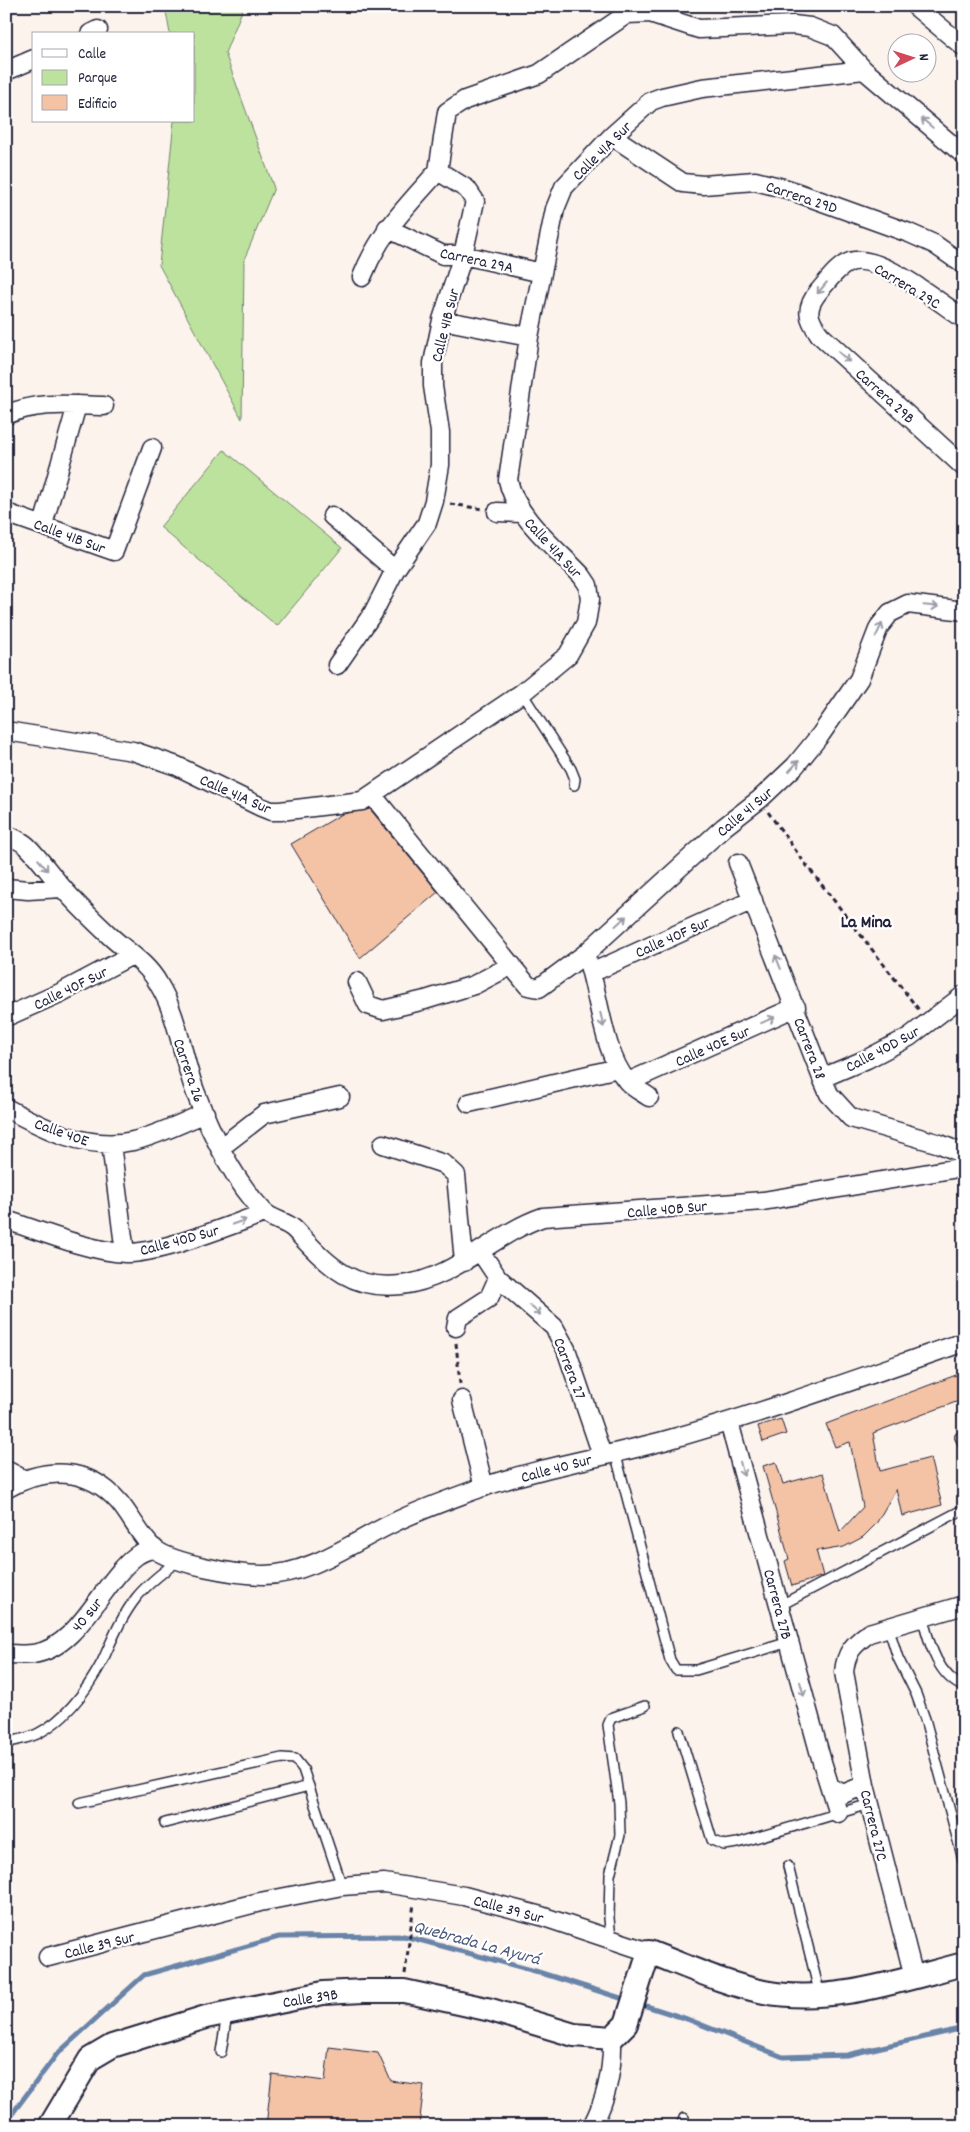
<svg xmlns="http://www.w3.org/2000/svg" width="970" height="2132" viewBox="0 0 970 2132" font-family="Dekko,sans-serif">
<rect width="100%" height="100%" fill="#fdf3ed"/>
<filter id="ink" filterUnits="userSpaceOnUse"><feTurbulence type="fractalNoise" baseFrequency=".02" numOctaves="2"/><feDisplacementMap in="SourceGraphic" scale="10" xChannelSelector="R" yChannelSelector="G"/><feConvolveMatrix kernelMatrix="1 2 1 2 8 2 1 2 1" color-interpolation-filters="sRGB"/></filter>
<g filter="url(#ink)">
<!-- green -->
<path fill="#bde29d" stroke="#70826c" d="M165,6H244L225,53L274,188L244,260L242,419L159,265L174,121H194V34H170Z
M224,450L342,548L277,626L160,527Z"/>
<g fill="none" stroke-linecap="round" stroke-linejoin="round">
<!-- stream -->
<path stroke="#6984a9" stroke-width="5" d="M637,2003L687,2019L783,2057L847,2055L964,2028
M6,2122L57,2054L144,1975L279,1937L404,1936L535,1971L627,2000"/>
</g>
<!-- building -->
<path fill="#f4c3a5" stroke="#22223b" d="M370,809L438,892L360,958L291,844L342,814Z
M964,1372V1399L873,1433L880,1471L930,1458L942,1505L902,1516L896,1489L876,1524L863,1537L844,1547L821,1551L823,1550H816L823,1576L792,1586L785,1561L789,1559L763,1466L776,1462L783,1484L823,1473L840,1532L863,1507L850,1442L835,1447L826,1424Z
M781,1419L786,1434L763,1442L758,1426Z
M329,2047L378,2053L391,2081L424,2085L419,2126H266L272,2074L325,2081Z"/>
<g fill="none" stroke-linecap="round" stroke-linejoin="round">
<defs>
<path id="service" d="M522,693L571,769L575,779L574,785
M960,1437L964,1445
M615,1452L670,1660L676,1670H696L789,1642
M779,1606L964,1509
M922,1616C929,1641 936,1675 964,1687
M888,1626L898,1658L916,1694L925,1719L964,1863
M679,1731L712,1840L724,1845L738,1843L870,1804
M6,1743C17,1740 30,1738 39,1733C67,1718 87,1690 102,1662C112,1640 121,1617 136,1598C148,1583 164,1571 179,1560
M79,1803L282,1758L295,1759L303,1769L342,1886
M165,1823L309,1786
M788,1866L820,1995
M611,1939L609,1918L610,1875L620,1835L619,1803L608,1725L611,1718L645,1706
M221,2052L227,2014
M681,2126L684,2118"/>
<path id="minor" d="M915,6L964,47
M90,34L98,30
M6,71L34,59
M612,136L683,183L703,185L755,181L787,189L909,233L934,244L964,265
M438,171L447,112L465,100L539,74L627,14L650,13L699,29L793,25L810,27L833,36L864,70L964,155
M387,228L443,255H463L542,273
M362,277C380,232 406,207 438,171
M964,319C940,303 878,252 850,262C837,267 828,281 819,291C805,308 807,318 820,335L964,467
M442,320L529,337
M6,415C37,401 70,405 104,406
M497,512L522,513
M6,513L114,551L152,448
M332,516L395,570
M43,525L77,405
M337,665L373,613L395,570L427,523L434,501L440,465V432L433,386V363L442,320L463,255L475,201L467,189L438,171
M6,731L133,751L177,766L261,807L271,811H280L362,801L522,693L568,655L586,623L590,599L588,585L582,576C556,548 516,518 508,480L529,337L555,209L564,187L612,136L651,101L662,97L702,88L864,70
M373,796L528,986L539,988L585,954L724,827L760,799L795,766L821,734L859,679L879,627L890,613L908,604L964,611
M6,834C13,838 22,841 27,846C39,858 49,872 60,885C75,903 93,920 110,936C126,951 147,963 158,983C178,1015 182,1056 195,1091C211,1134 232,1178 263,1211C271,1220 286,1221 294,1229C326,1262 349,1291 401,1285C455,1279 493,1234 543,1217L763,1201L964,1167
M738,863L822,1078L829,1094L851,1118L940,1144L964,1154
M6,888L28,890L62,888
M588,962C599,996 604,1055 627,1081C633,1088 642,1092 649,1097
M591,973L753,900
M357,982L368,1005L383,1010L425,1000L474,985L512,965
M6,1017L60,993L132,955
M822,1078L867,1059L909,1037L964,995
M628,1082L796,1007
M469,1103L618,1068
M6,1108C45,1129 87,1151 133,1141C158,1135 182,1123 205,1113
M111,1144L125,1253
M383,1144L444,1164L456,1175L464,1262
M220,1148L264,1114L340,1097
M6,1220C40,1231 89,1251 125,1253C161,1254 229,1225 265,1213
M480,1251L498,1278L554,1327L566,1349L602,1455
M456,1327L458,1318L489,1298L498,1278
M462,1400L484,1487
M729,1422L822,1762L838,1813
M6,1470L23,1479
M6,1489C44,1467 88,1466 119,1502C131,1516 140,1536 153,1548C172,1564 239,1575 264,1575C309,1575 353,1542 393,1523C421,1509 451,1499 480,1488C541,1467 605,1457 667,1440C767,1412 865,1376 964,1342
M6,1654C15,1654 24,1655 33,1654C79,1648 102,1582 136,1556C141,1552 148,1550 154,1548
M830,1787L843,1794L865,1785
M48,1957L260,1902L342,1886L384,1883L464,1896L541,1916L649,1952
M914,1977L865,1785L844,1672C846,1652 853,1645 869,1633L964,1605
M592,2126C607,2098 613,2069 612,2038"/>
<path id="tertiary" d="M50,2126L90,2059L112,2046L206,2017L323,1993L364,1991H404L491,2010L574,2035L612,2038L626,2024L649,1952C686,1966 725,1984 764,1992C832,2005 900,1980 964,1964"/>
</defs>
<!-- service casing -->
<use href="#service" stroke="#22223b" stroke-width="12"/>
<!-- minor casing -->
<use href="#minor" stroke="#22223b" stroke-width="21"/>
<!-- tertiary casing -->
<use href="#tertiary" stroke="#22223b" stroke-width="26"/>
<!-- path -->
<path stroke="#22223b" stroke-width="3" stroke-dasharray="5 4" stroke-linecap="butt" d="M450,504L483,509
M768,812L801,858L919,1010
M456,1343L460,1384
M405,1974L414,1903"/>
<!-- service -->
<use href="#service" stroke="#fff" stroke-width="9"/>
<!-- minor -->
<use href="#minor" stroke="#fff" stroke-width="18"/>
<!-- tertiary -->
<use href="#tertiary" stroke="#fff" stroke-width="22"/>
</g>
<!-- one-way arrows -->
<defs><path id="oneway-shaft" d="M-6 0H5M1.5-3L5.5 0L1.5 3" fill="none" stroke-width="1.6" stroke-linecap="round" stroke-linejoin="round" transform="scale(1.25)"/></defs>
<g stroke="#9c9ca7">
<use href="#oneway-shaft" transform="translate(927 123) rotate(-140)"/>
<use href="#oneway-shaft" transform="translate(822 288) rotate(130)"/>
<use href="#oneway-shaft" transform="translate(844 357) rotate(42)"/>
<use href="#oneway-shaft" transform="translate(931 606) rotate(5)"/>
<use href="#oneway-shaft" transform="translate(879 630) rotate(-64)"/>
<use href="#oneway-shaft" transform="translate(794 766) rotate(-47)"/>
<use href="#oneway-shaft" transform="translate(43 865) rotate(50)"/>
<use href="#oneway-shaft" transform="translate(621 921) rotate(-42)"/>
<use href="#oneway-shaft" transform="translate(778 962) rotate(-112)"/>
<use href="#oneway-shaft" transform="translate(602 1020) rotate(77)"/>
<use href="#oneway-shaft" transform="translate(768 1020) rotate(-24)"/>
<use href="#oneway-shaft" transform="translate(239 1222) rotate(-19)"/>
<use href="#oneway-shaft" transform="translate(535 1310) rotate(42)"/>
<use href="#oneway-shaft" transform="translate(742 1469) rotate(75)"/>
<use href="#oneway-shaft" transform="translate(802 1689) rotate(75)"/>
</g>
</g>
<g text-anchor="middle" stroke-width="4.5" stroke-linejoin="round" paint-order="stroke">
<!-- street labels -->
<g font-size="16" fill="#22223b" stroke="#fff">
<text transform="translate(601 150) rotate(-45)" y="6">Calle 41A Sur</text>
<text transform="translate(802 196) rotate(18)" y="6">Carrera 29D</text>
<text transform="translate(477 259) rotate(12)" y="6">Carrera 29A</text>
<text transform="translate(908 285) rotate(31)" y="6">Carrera 29C</text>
<text transform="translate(444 325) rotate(-76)" y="6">Calle 41B Sur</text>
<text transform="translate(886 395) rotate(42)" y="6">Carrera 29B</text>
<text transform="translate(70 535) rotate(20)" y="6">Calle 41B Sur</text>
<text transform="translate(554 547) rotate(47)" y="6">Calle 41A Sur</text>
<text transform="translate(236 793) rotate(24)" y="6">Calle 41A Sur</text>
<text transform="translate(744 811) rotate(-40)" y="6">Calle 41 Sur</text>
<text transform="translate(672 936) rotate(-24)" y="6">Calle 40F Sur</text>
<text transform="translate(70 987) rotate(-26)" y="6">Calle 40F Sur</text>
<text transform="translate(712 1045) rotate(-24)" y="6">Calle 40E Sur</text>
<text transform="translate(811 1048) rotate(69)" y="6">Carrera 28</text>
<text transform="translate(882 1048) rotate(-28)" y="6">Calle 40D Sur</text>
<text transform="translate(190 1070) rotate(71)" y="6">Carrera 26</text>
<text transform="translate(62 1131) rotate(19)" y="6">Calle 40E</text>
<text transform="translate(667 1208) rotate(-5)" y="6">Calle 40B Sur</text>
<text transform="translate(179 1239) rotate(-15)" y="6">Calle 40D Sur</text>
<text transform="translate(571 1368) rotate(69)" y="6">Carrera 27</text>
<text transform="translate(556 1467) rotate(-15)" y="6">Calle 40 Sur</text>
<text transform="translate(779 1604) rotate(75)" y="6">Carrera 27B</text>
<text transform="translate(86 1614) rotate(-51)" y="6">40 sur</text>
<text transform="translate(875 1825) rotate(76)" y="6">Carrera 27C</text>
<text transform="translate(509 1908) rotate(15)" y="6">Calle 39 Sur</text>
<text transform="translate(99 1944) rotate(-14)" y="6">Calle 39 Sur</text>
<text transform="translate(310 1997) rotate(-9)" y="6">Calle 39B</text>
</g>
<!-- neighbourhood labels -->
<g font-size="18" font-weight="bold" fill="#22223b" stroke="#fff">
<text x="866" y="927">La Mina</text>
</g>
<!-- water labels -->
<g font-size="18" font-style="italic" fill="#4c5b7b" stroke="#fff">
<text transform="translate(477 1942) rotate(15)" y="6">Quebrada La Ayurá</text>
</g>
</g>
<!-- margin -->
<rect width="970" height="2132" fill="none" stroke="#fff" stroke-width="25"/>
<rect x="12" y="12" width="945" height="2107" fill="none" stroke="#22223b" stroke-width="2" filter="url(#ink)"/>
<!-- legend -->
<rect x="32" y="32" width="162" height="90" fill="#ffffff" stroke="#a7a7b1"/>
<rect x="42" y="49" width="25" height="8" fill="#ffffff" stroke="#a7a7b1"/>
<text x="78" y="58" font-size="15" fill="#22223b">Calle</text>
<rect x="42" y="70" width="25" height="15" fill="#bde29d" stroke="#a7a7b1"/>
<text x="78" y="82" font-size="15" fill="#22223b">Parque</text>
<rect x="42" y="95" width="25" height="15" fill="#f4c3a5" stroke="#a7a7b1"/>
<text x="78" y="108" font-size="15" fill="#22223b">Edificio</text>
<!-- north arrow -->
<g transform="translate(912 58) rotate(86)"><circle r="24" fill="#ffffff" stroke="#a7a7b1"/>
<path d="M0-4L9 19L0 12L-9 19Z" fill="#d1495b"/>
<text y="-8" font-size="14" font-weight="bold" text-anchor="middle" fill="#22223b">N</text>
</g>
</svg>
